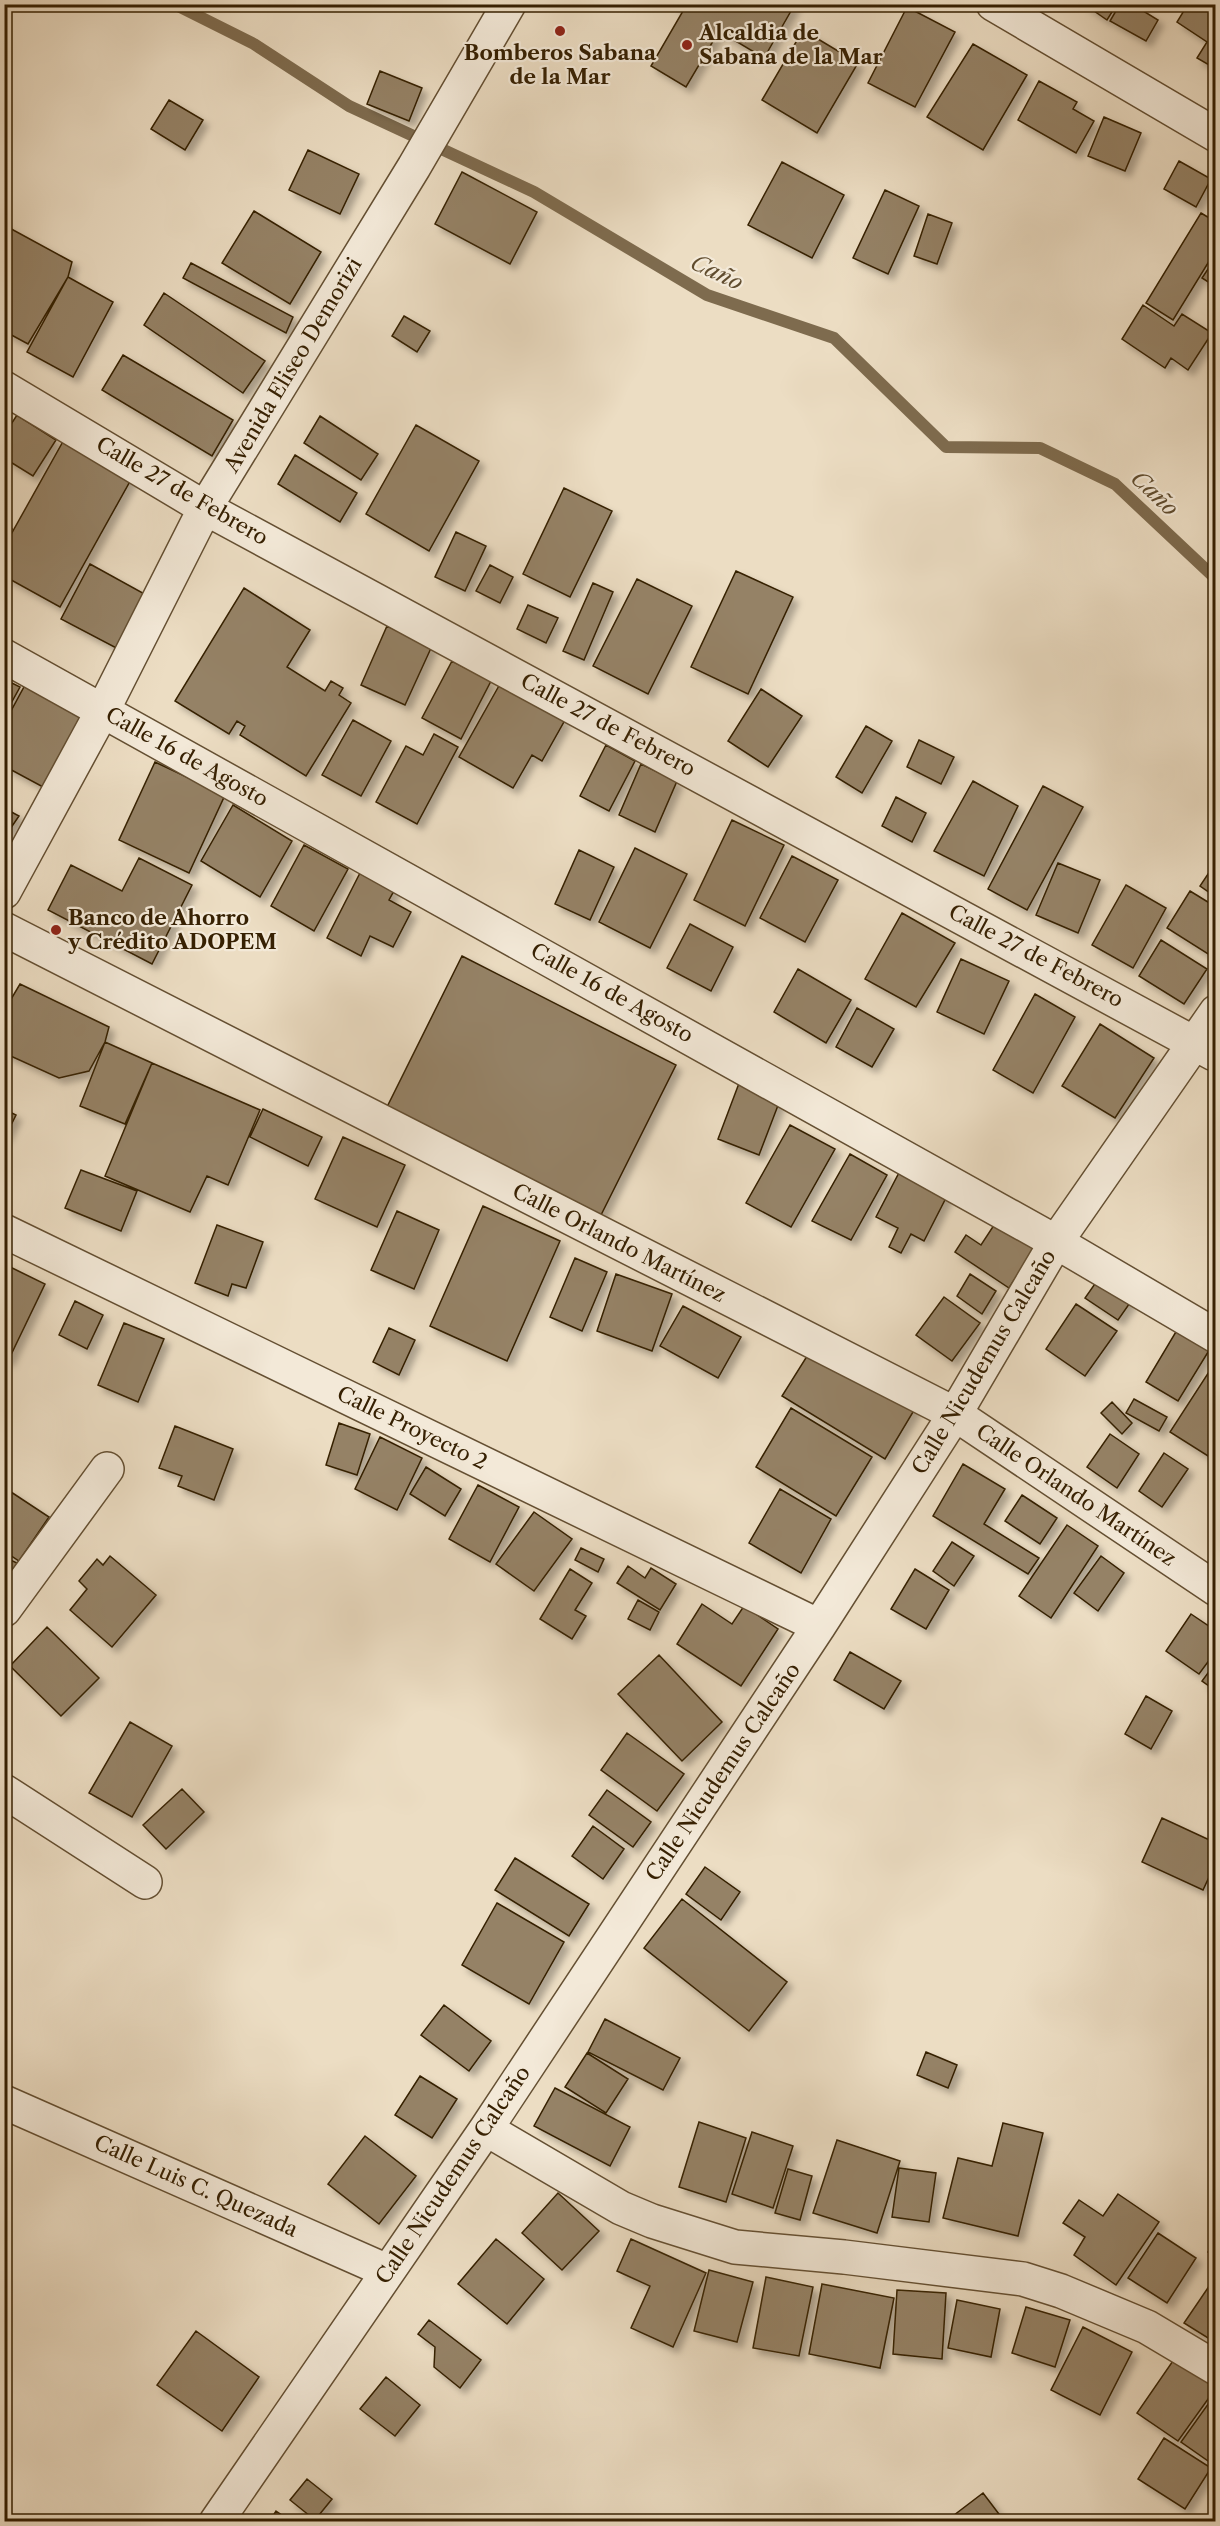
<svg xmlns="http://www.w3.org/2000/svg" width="1220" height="2526" viewBox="0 0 1220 2526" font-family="'Libre Caslon Text',serif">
<defs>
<filter id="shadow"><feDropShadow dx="5.5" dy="5.5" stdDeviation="3" flood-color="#0004"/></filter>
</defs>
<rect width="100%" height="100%" fill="#ecddc3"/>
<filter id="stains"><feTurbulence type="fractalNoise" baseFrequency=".00333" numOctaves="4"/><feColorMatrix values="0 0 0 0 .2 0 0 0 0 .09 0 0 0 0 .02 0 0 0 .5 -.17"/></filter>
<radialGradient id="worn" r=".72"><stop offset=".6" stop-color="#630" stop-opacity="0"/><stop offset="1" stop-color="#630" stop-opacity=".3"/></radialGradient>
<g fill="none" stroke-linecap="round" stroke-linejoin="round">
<!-- stream -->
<path stroke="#7e6b4e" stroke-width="12" d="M174,4L254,44L349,106L534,192L707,295L834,338L946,447L1040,448L1115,484L1216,579"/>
</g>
<!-- building -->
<path fill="#958266" stroke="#362002" stroke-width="1.5" filter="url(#shadow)" d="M672,4H795L764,58L719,31L686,87L651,66L683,11Z
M1084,4H1117L1107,20Z
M1120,4H1132L1158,20L1146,41L1110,21Z
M1188,4H1216V69L1197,58L1207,42L1177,22Z
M907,7L955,32L915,107L868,83Z
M803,30L858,63L817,133L762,100Z
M973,44L1027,75L983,150L927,117Z
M380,71L422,88L409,121L367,104Z
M1039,81L1077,102L1073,109L1094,121L1076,153L1018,120Z
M169,100L203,120L185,150L151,129Z
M1104,117L1141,133L1125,171L1088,156Z
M308,150L359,174L340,214L289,190Z
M1179,161L1211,179L1196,207L1164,189Z
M782,162L844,195L812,258L748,225Z
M462,172L537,212L510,264L435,224Z
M885,190L919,206L888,274L853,258Z
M254,211L321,252L290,304L222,263Z
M1201,213L1216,222V250L1173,320L1146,303Z
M928,214L952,223L937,264L914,256Z
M4,225L72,262L68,277L28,344L4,331Z
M1216,257V287L1202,278Z
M191,263L293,317L286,333L183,278Z
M68,277L113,302L73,377L27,352Z
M164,293L265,361L243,393L144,325Z
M1143,305L1174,326L1182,314L1212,333L1188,370L1171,358L1165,368L1122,339Z
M404,316L430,331L417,352L392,336Z
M123,355L233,420L212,456L102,390Z
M17,415L56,440L33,476L4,458V435Z
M320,416L378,454L361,480L304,443Z
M416,425L479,461L429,551L366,514Z
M70,429L138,467L60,607L4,576V547Z
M295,455L357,493L340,522L278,484Z
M564,488L612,511L570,597L523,574Z
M4,525L12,529L4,543Z
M456,532L486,546L465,591L435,577Z
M90,564L150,597L122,651L61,619Z
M490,565L513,577L500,603L476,591Z
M736,571L793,597L748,694L691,667Z
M637,579L692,606L648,694L593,666Z
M593,583L613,592L584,660L563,651Z
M244,588L310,630L287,667L325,691L331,681L343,688L339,695L351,703L306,776L240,735L245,726L237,721L229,734L175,701Z
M528,605L558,618L546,643L517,629Z
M387,626L432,646L405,705L361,685Z
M452,661L491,681L461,739L422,718Z
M4,679L20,687L4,716Z
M500,684L565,720L542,761L532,755L513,788L459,757Z
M25,685L81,716L43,787L4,766V724Z
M761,689L802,716L768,767L728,741Z
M353,720L391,741L361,796L322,775Z
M866,726L892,741L862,793L836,777Z
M434,734L458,747L417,824L376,802L406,746L423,755Z
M919,740L954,757L941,784L907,767Z
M606,745L635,761L609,811L580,796Z
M155,762L225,795L189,873L119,840Z
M641,764L677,781L655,832L619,815Z
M973,781L1018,806L984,876L934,851Z
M1043,786L1083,807L1027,910L988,889Z
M896,797L926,813L912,842L882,826Z
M233,805L292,841L260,897L201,861Z
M4,808L19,816L4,838Z
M732,820L784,845L745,926L694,900Z
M304,845L348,869L314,931L271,906Z
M635,848L687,874L650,948L599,922Z
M579,850L614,867L590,920L555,904Z
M792,856L838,880L805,942L760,918Z
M139,858L192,885L152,964L48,910L71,865L122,891Z
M1216,862V897L1200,886Z
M1058,863L1100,880L1078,933L1036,915Z
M361,871L395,889L389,900L411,912L393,947L370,936L361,956L327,938Z
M1126,885L1166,908L1133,968L1092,945Z
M1190,891L1216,907V959L1167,928Z
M902,913L955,943L916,1007L865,979Z
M690,924L733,947L711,991L667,968Z
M1161,940L1207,969L1184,1004L1139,976Z
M462,956L676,1065L600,1217L386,1109Z
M961,959L1009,981L984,1034L937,1012Z
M798,969L851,1000L826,1043L774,1012Z
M20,984L109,1027L105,1042L89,1071L59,1078L4,1053V1011Z
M1035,994L1075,1017L1033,1093L993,1070Z
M857,1008L894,1029L872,1067L836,1047Z
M1100,1024L1154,1058L1115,1118L1062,1086Z
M105,1042L152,1063L125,1124L80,1106Z
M152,1063L260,1110L228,1185L207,1176L190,1212L105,1176Z
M741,1078L782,1095L759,1155L718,1139Z
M4,1109L16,1115L4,1139Z
M263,1109L322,1137L308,1166L250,1137Z
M790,1125L835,1149L791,1227L746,1203Z
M343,1137L405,1165L377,1227L315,1199Z
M850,1154L887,1175L851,1240L812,1221Z
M903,1165L950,1190L924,1241L911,1234L901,1253L889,1247L898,1228L876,1217Z
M81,1170L137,1191L121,1231L65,1208Z
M483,1206L560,1241L507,1361L430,1326Z
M397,1211L439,1230L414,1289L371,1270Z
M998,1219L1037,1245L1009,1288L955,1252L966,1235L981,1245Z
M217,1225L263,1242L246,1288L232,1284L228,1296L195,1283Z
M575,1258L607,1272L582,1331L550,1317Z
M4,1264L45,1284L8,1361L4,1359Z
M616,1274L672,1294L652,1351L597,1331Z
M970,1274L996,1291L982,1314L957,1296Z
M1099,1278L1132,1300L1118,1320L1085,1298Z
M944,1297L980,1323L952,1361L916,1335Z
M75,1301L103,1315L87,1349L59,1335Z
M1076,1304L1117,1331L1085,1376L1046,1349Z
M683,1306L741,1337L718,1378L660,1346Z
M124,1323L164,1339L138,1402L98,1385Z
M1180,1325L1213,1344L1178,1401L1146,1382Z
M389,1328L415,1340L399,1375L373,1362Z
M814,1345L916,1407L885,1459L782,1396Z
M1216,1361V1444L1208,1456L1170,1432Z
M1134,1399L1167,1417L1159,1431L1126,1413Z
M1112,1402L1132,1423L1122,1434L1101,1413Z
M791,1408L872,1457L836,1516L756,1467Z
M339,1423L370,1434L357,1475L326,1465Z
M175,1426L233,1449L214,1500L178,1486L182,1476L159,1468Z
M1110,1434L1139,1454L1117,1488L1087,1467Z
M380,1437L422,1458L397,1510L355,1489Z
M1164,1453L1188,1469L1162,1507L1139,1491Z
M963,1464L1005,1489L984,1524L1039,1558L1028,1574L933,1516Z
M426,1467L461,1489L445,1516L410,1494Z
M478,1485L519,1507L490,1562L449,1539Z
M780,1489L831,1519L801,1573L749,1543Z
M8,1490L49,1517L19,1561L4,1551V1495Z
M1022,1495L1057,1518L1040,1544L1005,1521Z
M534,1512L572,1539L534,1591L496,1564Z
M1067,1525L1098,1546L1051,1618L1019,1596Z
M952,1542L974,1556L954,1586L933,1571Z
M581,1548L604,1559L598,1572L575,1560Z
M110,1556L156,1595L112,1647L70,1610L87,1589L79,1581L97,1559L103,1565Z
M1101,1556L1124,1573L1098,1611L1074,1593Z
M4,1557L17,1563L4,1589Z
M628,1566L645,1578L651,1568L676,1584L660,1610L617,1583Z
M570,1569L592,1583L575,1610L586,1616L572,1639L540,1619Z
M915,1569L949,1590L926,1629L891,1609Z
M638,1600L659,1612L650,1630L628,1619Z
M702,1604L732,1624L744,1606L778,1629L741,1686L677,1644Z
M1191,1614L1216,1631V1651L1199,1674L1166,1651Z
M47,1627L99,1678L61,1716L10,1666Z
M850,1652L901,1681L884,1709L834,1680Z
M659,1655L722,1722L682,1761L618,1694Z
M1216,1662V1691L1202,1681Z
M1146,1696L1172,1711L1151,1749L1125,1734Z
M130,1722L172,1746L132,1817L89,1793Z
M627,1733L684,1774L657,1811L601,1770Z
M182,1789L204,1812L166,1849L143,1825Z
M607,1790L651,1822L633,1847L589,1815Z
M1162,1818L1216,1843V1862L1203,1890L1142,1862Z
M593,1826L624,1849L603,1879L572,1856Z
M515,1858L589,1904L569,1936L495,1890Z
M705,1867L740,1892L721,1920L686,1894Z
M682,1899L787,1982L749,2031L644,1948Z
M497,1903L564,1942L529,2004L462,1965Z
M444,2005L491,2041L469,2071L421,2035Z
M605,2019L680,2058L663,2090L588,2052Z
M926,2052L957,2065L948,2088L917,2075Z
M587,2053L628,2079L606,2113L565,2087Z
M420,2076L457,2099L432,2138L395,2115Z
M555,2088L630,2127L610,2166L534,2126Z
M699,2122L746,2138L726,2202L679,2187Z
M1003,2123L1043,2133L1018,2236L943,2218L958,2158L992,2166Z
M752,2132L793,2146L773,2208L732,2194Z
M365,2136L416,2176L379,2224L328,2184Z
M837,2140L900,2161L877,2233L813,2213Z
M899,2168L936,2173L929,2222L892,2217Z
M788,2169L812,2176L800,2220L775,2213Z
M558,2193L599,2231L562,2270L522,2233Z
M1118,2194L1159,2222L1116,2285L1074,2255L1085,2237L1063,2223L1079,2200L1103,2216Z
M1158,2233L1196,2258L1167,2303L1128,2278Z
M496,2239L544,2279L507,2324L458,2284Z
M631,2239L706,2273L673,2347L631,2328L650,2286L617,2271Z
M1216,2240V2257L1208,2252Z
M709,2270L753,2282L737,2342L694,2331Z
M1216,2276V2343L1184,2323Z
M766,2277L813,2287L799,2356L753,2348Z
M822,2284L894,2298L880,2368L809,2354Z
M897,2290L946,2293L942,2359L893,2354Z
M957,2300L1000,2309L991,2357L948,2348Z
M1026,2307L1070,2320L1055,2367L1012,2353Z
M429,2320L481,2360L460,2388L434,2367L435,2347L418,2334Z
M1083,2327L1132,2352L1100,2415L1051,2390Z
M196,2331L259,2377L222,2431L157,2385Z
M1177,2355L1216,2382V2388L1178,2441L1137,2413Z
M386,2377L420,2405L395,2436L360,2409Z
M1216,2393V2456L1211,2463L1181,2442Z
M1164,2438L1211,2468L1185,2509L1138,2479Z
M307,2479L332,2499L315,2520L290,2500Z
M983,2493L1005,2522H945Z
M276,2511L292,2522H269Z"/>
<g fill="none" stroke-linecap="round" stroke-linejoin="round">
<defs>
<path id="street" d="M993,4L1216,135
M4,388L205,508L1214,1054
M4,656L1056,1242L1216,1336
M4,892L103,710L205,508L414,167L509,4
M4,929L955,1414L1216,1589
M4,1231L819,1626
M4,1610L107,1469
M4,1791L145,1882
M4,2102L387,2271
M486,2129L621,2208L652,2221L735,2247L844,2257L1023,2279L1061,2291L1147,2327L1216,2368
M216,2522L486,2129L819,1626L955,1414L1056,1242L1216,1012"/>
</defs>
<!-- street casing -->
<use href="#street" stroke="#644f32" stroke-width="36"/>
<!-- street -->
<use href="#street" stroke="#f3e9d8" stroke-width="33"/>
</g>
<!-- markers -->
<g fill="#8f2418" stroke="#f3e9d8" stroke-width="2">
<circle cx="560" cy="31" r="6"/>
<circle cx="687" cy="45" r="6"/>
<circle cx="56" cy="930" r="6"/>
</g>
<g text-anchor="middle" stroke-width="4.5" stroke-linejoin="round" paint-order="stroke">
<!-- poi labels -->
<g font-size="21" font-weight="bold" fill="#362002" stroke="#f3e9d8" text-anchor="start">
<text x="699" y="40">Alcaldia de<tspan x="699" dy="24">Sabana de la Mar</tspan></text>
<text x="560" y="60" text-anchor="middle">Bomberos Sabana<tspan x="560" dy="24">de la Mar</tspan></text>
<text x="68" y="925">Banco de Ahorro<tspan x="68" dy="24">y Crédito ADOPEM</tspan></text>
</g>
<!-- street labels -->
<g font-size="21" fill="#362002" stroke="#f3e9d8">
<text transform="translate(293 365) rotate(-59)" y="7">Avenida Eliseo Demorizi</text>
<text transform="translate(182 491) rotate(30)" y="7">Calle 27 de Febrero</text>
<text transform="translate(608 725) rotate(28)" y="7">Calle 27 de Febrero</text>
<text transform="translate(187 757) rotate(29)" y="7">Calle 16 de Agosto</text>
<text transform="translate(1036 956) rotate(28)" y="7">Calle 27 de Febrero</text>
<text transform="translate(612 993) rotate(29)" y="7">Calle 16 de Agosto</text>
<text transform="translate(619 1243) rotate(27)" y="7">Calle Orlando Martínez</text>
<text transform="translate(984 1362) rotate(-59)" y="7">Calle Nicudemus Calcaño</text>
<text transform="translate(412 1428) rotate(26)" y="7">Calle Proyecto 2</text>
<text transform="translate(1076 1495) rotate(34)" y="7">Calle Orlando Martínez</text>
<text transform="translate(723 1772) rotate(-56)" y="7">Calle Nicudemus Calcaño</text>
<text transform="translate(453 2175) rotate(-56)" y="7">Calle Nicudemus Calcaño</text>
<text transform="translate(196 2186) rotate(24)" y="7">Calle Luis C. Quezada</text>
</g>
<!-- water labels -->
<g font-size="22" font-style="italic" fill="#604c2e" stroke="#f3e9d8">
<text transform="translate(717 272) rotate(25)" y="8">Caño</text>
<text transform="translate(1155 493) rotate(43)" y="8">Caño</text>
</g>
</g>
<!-- margin -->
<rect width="1220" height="2526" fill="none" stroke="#ecddc3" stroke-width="24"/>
<rect x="6" y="6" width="1208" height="2514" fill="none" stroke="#362002" stroke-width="3"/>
<rect x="12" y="12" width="1196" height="2502" fill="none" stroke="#362002" stroke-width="1.5"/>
<rect width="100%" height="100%" filter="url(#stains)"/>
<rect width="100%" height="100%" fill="url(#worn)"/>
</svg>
